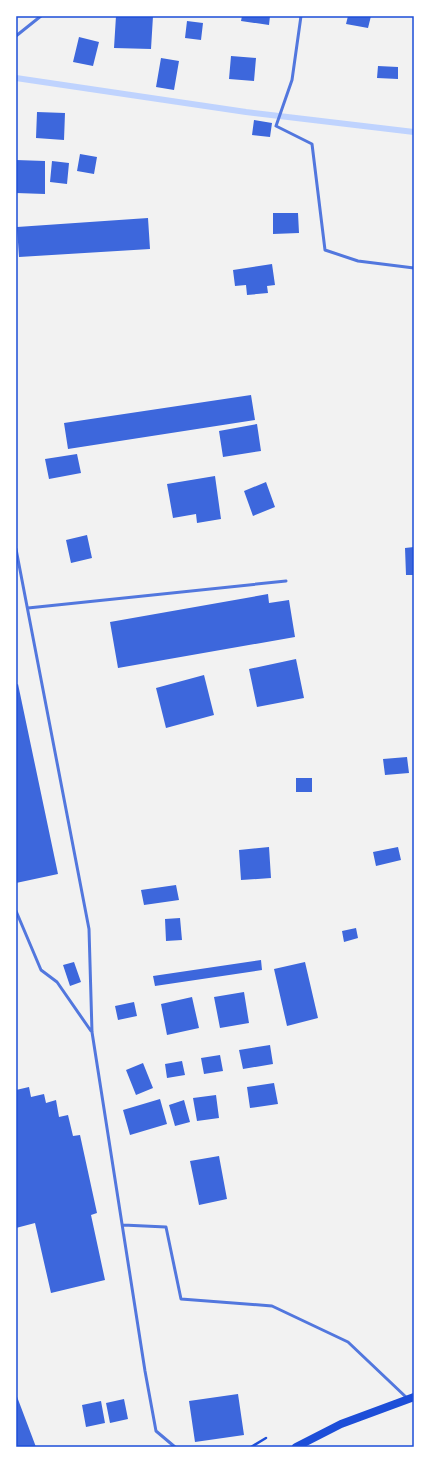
<svg xmlns="http://www.w3.org/2000/svg" width="430" height="1463" viewBox="0 0 430 1463" font-family="'Crimson Pro',serif">
<rect width="100%" height="100%" fill="#f2f2f2"/>
<g fill="none" stroke-linecap="round" stroke-linejoin="round">
<!-- stream -->
<path stroke="#bfd3fe" stroke-width="6" d="M16,78L246,112L414,132"/>
</g>
<!-- building -->
<path fill="#3d67dc" d="M116,16H153L151,49L114,48Z
M242,16H270L269,25L241,21Z
M348,16H371L368,28L346,24Z
M187,21L203,23L201,40L185,38Z
M79,37L99,42L93,66L73,62Z
M231,56L256,58L254,81L229,79Z
M161,58L179,61L174,90L156,87Z
M378,66L398,67V79L377,78Z
M37,112L65,113L64,140L36,138Z
M254,120L272,123L270,137L252,135Z
M80,154L97,157L94,174L77,171Z
M16,160L45,161V194L16,193Z
M52,161L69,163L67,184L50,182Z
M273,213H298L299,233L273,234Z
M148,218L150,249L19,257L17,227Z
M272,264L275,285L267,286L268,293L247,295L246,285L235,286L233,270Z
M251,395L255,420L68,449L64,423Z
M257,424L261,451L223,457L219,431Z
M77,454L81,473L49,479L45,459Z
M215,476L221,519L197,523L196,514L173,518L167,484Z
M266,482L275,507L253,516L244,491Z
M87,535L92,558L71,563L66,540Z
M414,547V575H406L405,548Z
M268,594L269,603L289,600L295,637L118,668L110,622Z
M296,659L304,698L257,707L249,669Z
M204,675L214,715L166,728L156,688Z
M18,684L58,874L16,883V685Z
M407,757L409,773L385,775L383,759Z
M296,778H312V792H296Z
M269,847L271,878L241,880L239,850Z
M398,847L401,860L376,866L373,852Z
M176,885L179,900L144,905L141,890Z
M180,918L182,940L166,941L165,919Z
M356,928L358,938L344,942L342,931Z
M261,960L262,970L155,986L153,976Z
M74,962L81,982L70,986L63,965Z
M305,962L318,1018L287,1026L274,969Z
M244,992L249,1023L220,1028L214,997Z
M192,997L199,1028L167,1035L161,1004Z
M134,1002L137,1016L118,1020L115,1006Z
M270,1045L273,1064L243,1069L239,1050Z
M220,1055L223,1071L204,1074L201,1058Z
M182,1061L185,1075L167,1078L165,1064Z
M143,1063L153,1088L136,1095L126,1070Z
M274,1083L278,1104L250,1108L247,1087Z
M29,1087L31,1097L44,1094L46,1103L56,1100L59,1117L68,1115L73,1136L80,1135L97,1213L91,1215L105,1280L51,1293L35,1223L16,1228V1090Z
M216,1095L219,1118L197,1121L193,1098Z
M160,1099L167,1124L130,1135L123,1110Z
M184,1100L190,1122L175,1126L169,1105Z
M219,1156L227,1199L199,1205L190,1161Z
M16,1394L36,1447H16Z
M238,1394L244,1435L195,1442L189,1401Z
M124,1399L128,1419L110,1423L106,1403Z
M101,1401L105,1423L86,1427L82,1405Z"/>
<g fill="none" stroke-linecap="round" stroke-linejoin="round">
<!-- path -->
<path stroke="#1d4ed8" stroke-width="2.5" d="M251,1447L266,1438"/>
<!-- service -->
<path stroke="#5277de" stroke-width="3" d="M301,16L292,80L276,126L312,144L325,250L358,261L414,268
M16,36L41,16
M16,549L89,929L92,1032L145,1371L156,1431L175,1447
M28,608L286,581
M16,911L41,970L57,982L91,1031
M123,1225L166,1227L181,1299L272,1306L348,1342L407,1398"/>
<!-- secondary -->
<path stroke="#1d4ed8" stroke-width="8" d="M296,1447L341,1424L414,1397"/>
</g>
<!-- border -->
<rect width="430" height="1463" fill="none" stroke="#ffffff" stroke-width="34"/>
<rect x="17" y="17" width="396" height="1429" fill="none" stroke="#1d4ed8" stroke-width="1.5"/>
</svg>
